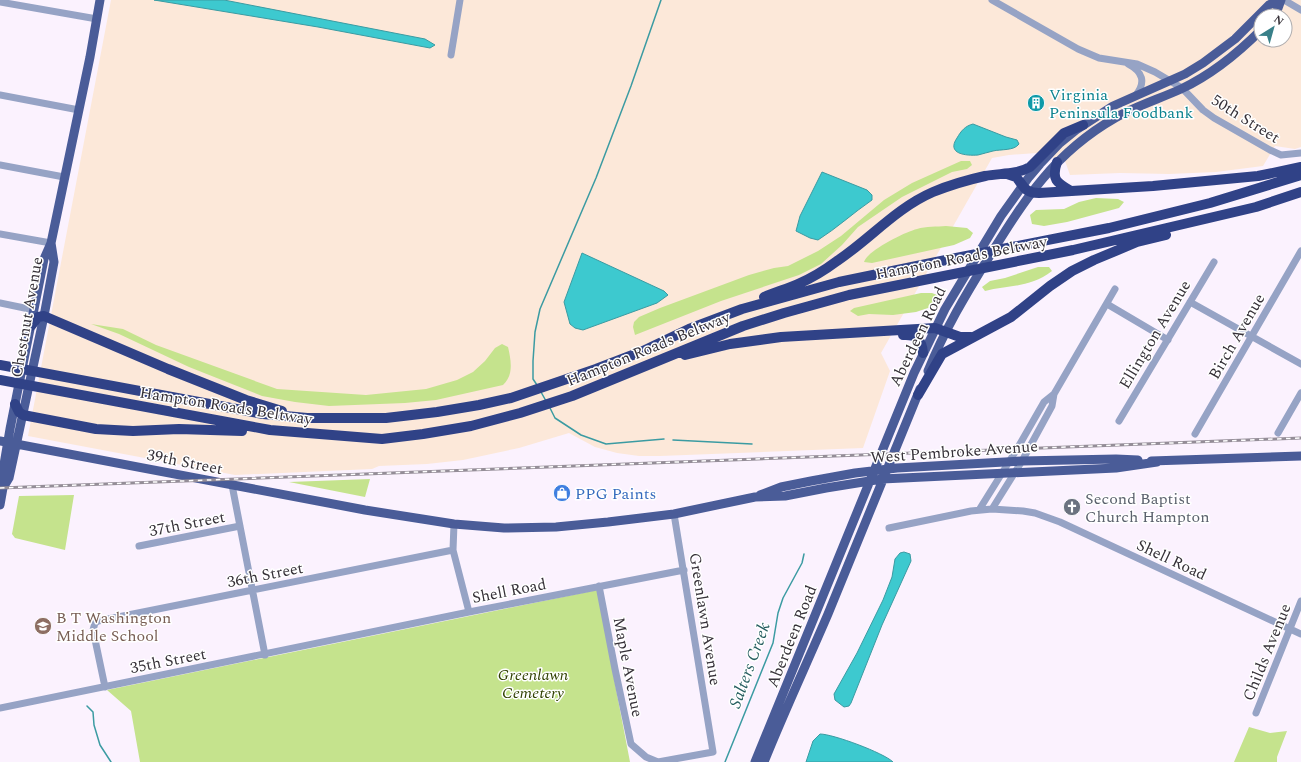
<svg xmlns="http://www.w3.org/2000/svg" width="1301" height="762" viewBox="0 0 1301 762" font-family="Spectral,serif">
<rect width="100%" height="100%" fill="#fbf2fe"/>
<!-- industrial -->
<path fill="#fce8d9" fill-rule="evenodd" d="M111,0H1301V147L1295,149L1275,146L1263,166L1216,172L1169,174L1120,173L1070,175L1065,161L1037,153L1009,155L992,158L881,353L890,371L863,448L660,456H639L617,453L595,447L569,433L519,448L463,460L427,464L379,466L372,469L235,475L28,436ZM1261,16H1285V40H1261Z"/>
<!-- green -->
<path fill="#c5e38d" d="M961,161H970L972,165L967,169L952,172L902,197L858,227L842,245L821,264L799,275L721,301L635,335L633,327L634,322L639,317L660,308L749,275L774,268L788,266L818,251L841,236L884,200L912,183Z
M1096,198L1118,199L1124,202L1119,208L1067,222L1044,226L1032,224L1030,215L1036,210L1064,209L1079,202Z
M946,226L967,228L973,233L970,238L954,245L872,263L864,262C868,250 905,232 917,229C926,226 937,227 946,226Z
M1038,267H1049L1052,271C1030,288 1009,285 985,291L982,287L990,281L1005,278Z
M921,293H932L937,295L938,299L934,306L916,312L893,315L869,314L858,316L850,311L854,308Z
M91,324L123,329L156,345L277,389L366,395L426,389L457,380L473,372L485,361L495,348L502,344L508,347C511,360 514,375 503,385L436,400L405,403L329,406L295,402L262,396L189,367L119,334Z
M370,479L365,497L289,482Z
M74,495L65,550L15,538L12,534L19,496Z
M597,590L630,762H140L131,711L107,690Z
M1249,727L1270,733L1287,731L1277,757V762H1234Z"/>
<!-- water -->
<path fill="#3dc9cf" stroke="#3b9ba2" d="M154,0H224L425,39L435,45L430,48L318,27Z
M973,124L1006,137L1017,140L1019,144C1014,151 1001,149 993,151C988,152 983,154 978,155C966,156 946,154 957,138C961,131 965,126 973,124Z
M822,172L867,190L872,195V200C853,213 837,228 818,240L810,238L796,231L800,216Z
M582,253L664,291L668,295L657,303L583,330L575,328L570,324L564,302Z
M904,552L910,554L911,561L882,625L851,703L849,706L844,707L835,700L834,694L857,653L883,600L892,577L895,559L900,553Z
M820,734C833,734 884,753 893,762H806L813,741Z"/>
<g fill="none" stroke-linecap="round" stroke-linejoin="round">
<!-- stream -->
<path stroke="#3b9ba2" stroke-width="1.5" d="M537,385L533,379V361L535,332L540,309L596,178L631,86L661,0
M541,392L546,401
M550,408L555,418L581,435L606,444L664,439
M673,440L752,444
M87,706L93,712L94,725L100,745L111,762
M725,762L773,643L778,613L783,598L802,563L804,554"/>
<!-- minor -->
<path stroke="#96a3c5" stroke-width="7" d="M992,0L1078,49L1099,58L1137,64L1155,72L1182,88L1203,110L1214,118L1270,150L1281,155L1301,153
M1284,0L1301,10
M0,2L97,19
M451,55L460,0
M1128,64C1143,72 1146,82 1136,95
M0,95L79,110
M0,165L64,177
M0,234L51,243
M1190,302L1301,364
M0,303L34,310
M1107,304L1168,340
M1119,421L1214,262
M1278,433L1301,393
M1195,434L1301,251
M232,485L265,655
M992,509L1022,461L1052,406L1054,394
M979,510L1017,449L1044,402L1054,394L1115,289
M454,524L453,550L469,612
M889,528L971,511L992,509L1023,511L1035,513L1060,522L1301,634
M139,546L240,526
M599,586L615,669L631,744L646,757L658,762L713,752L674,514
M105,687L93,630L95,623L98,621L453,550
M0,708L469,612L684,570
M1256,713L1301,601"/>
<!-- major -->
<path stroke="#4a5c98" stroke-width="9" d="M1273,16L1277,11L1281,0
M928,371C944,331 966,294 989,257C1025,199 1054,153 1115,118C1136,106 1159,99 1181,89C1211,75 1238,53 1261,30
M0,441L365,510L454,524L504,528L556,527L608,522L674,514L755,497L785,496L826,488L882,479L1116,468L1157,462
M1151,461L1301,456
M3,488L9,478L44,316L54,262L51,243
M760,495L781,487L811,481L855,473L897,468L1022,461L1116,459L1138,460
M0,505L3,488L2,476L10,429L44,259L51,243L90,57L100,0
M755,762L914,373L945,309L1001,216L1029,177L1040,164L1060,143L1076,130L1113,106L1185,74L1203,63L1235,39L1269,5L1278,0
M764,762C784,712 807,663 828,614C859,539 889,464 920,389"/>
<!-- highway -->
<path stroke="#304287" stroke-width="10" d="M1057,162C1051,180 1057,183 1071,191
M1007,174L1016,177C1024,186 1024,193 1039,193L1153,186L1258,176L1301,167
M764,297C775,292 787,289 798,284C812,278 825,270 837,261C870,239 896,208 933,192C950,185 967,180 985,176C1000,173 1016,175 1030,167L1064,133L1083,125
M31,326L38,317L44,316L168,369L246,400L282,411
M903,335C917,334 922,340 923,353
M685,355L730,344L781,337L935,328L960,337H971
M0,365L263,414L307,418H386L437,412L479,405L511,398L596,369L643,351L689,329L742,309L839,282L946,260L1109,228L1210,203L1301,175
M0,380L270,430L382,439L423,434L471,426L520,413L572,396L743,326L784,313L849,295L1073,250L1256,207L1301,192
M918,395L942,354L1011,317L1050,286L1072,271L1094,260L1137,242L1166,235
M15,404L19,412L23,415L96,429L114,430L133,431L179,429L242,431"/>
<defs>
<path id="rail" d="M0,488L1301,438"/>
</defs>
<!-- rail casing -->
<use href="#rail" stroke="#948d97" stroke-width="3"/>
<!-- rail -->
<use href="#rail" stroke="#fff" stroke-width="1.5" stroke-dasharray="4.5" stroke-linecap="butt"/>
</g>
<!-- icons -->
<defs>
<symbol id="building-disc" viewBox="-11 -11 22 22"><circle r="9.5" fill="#0f9aa8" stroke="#fff"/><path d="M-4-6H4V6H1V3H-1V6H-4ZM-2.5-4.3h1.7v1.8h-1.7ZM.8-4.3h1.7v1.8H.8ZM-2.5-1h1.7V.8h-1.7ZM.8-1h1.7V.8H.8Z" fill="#fff"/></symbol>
<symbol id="shop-disc" viewBox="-11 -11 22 22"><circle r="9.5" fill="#3f7fe0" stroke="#fff"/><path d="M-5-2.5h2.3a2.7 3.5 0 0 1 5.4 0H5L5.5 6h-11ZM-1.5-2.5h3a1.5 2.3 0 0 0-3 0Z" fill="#fff"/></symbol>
<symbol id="church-disc" viewBox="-11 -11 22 22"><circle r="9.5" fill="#6b7280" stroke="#fff"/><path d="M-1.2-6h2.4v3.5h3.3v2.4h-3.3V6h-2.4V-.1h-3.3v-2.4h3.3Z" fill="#fff"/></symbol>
<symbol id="school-disc" viewBox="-11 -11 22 22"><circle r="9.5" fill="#8d6e63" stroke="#fff"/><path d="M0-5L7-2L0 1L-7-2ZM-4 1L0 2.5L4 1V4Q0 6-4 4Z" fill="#fff"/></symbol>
</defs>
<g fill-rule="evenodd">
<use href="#building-disc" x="1026" y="93" width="20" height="20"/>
<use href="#shop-disc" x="552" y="483" width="20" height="20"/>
<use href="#church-disc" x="1062" y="497" width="20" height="20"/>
<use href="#school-disc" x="33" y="616" width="20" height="20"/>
</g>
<g text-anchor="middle" stroke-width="3" stroke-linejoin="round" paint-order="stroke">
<!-- culture labels -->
<g font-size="16" fill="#0d838f" stroke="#fff" text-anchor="start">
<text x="1049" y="100">Virginia<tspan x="1049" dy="18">Peninsula Foodbank</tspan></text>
</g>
<!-- street labels -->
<g font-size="16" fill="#363138" stroke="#fff">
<text transform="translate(1246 118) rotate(32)" y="6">50th Street</text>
<text transform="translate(961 257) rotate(-11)" y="6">Hampton Roads Beltway</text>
<text transform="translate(26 317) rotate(-80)" y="6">Chestnut Avenue</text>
<text transform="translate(1154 334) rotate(-59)" y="6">Ellington Avenue</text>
<text transform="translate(917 336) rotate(-64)" y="6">Aberdeen Road</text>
<text transform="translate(1236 336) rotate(-60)" y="6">Birch Avenue</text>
<text transform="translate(648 348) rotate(-22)" y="6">Hampton Roads Beltway</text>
<text transform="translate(226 405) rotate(9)" y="6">Hampton Roads Beltway</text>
<text transform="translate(954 451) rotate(-4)" y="6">West Pembroke Avenue</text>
<text transform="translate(185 461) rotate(11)" y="6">39th Street</text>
<text transform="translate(187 523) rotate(-11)" y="6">37th Street</text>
<text transform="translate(1172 559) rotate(25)" y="6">Shell Road</text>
<text transform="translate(265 574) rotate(-11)" y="6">36th Street</text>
<text transform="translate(509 590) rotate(-11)" y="6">Shell Road</text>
<text transform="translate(706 619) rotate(81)" y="6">Greenlawn Avenue</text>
<text transform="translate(791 636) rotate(-68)" y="6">Aberdeen Road</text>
<text transform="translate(1266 652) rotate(-68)" y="6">Childs Avenue</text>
<text transform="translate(168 660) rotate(-11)" y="6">35th Street</text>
<text transform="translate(629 667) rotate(79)" y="6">Maple Avenue</text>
</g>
<!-- shop labels -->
<g font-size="16" fill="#366cbe" stroke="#fff" text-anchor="start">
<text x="575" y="499">PPG Paints</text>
</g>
<!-- worship labels -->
<g font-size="16" fill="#5b616d" stroke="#fff" text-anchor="start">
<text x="1085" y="504">Second Baptist<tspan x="1085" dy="18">Church Hampton</tspan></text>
</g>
<!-- education labels -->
<g font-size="16" fill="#785e54" stroke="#fff" text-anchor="start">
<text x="56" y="623">B T Washington<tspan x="56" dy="18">Middle School</tspan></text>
</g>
<!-- park labels -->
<g font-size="16" font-style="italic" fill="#304100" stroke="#fff">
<text x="533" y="680">Greenlawn<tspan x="533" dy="18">Cemetery</tspan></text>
</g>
<!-- water labels -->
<g font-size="17" font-style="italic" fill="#265e60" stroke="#fff">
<text transform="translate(749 665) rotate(-70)" y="6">Salters Creek</text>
</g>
</g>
<!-- north arrow -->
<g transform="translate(1273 28) rotate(37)"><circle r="19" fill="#ffffff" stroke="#afadaf"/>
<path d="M0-3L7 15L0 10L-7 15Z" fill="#398089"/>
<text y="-6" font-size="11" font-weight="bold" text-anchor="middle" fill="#363138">N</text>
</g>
</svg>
